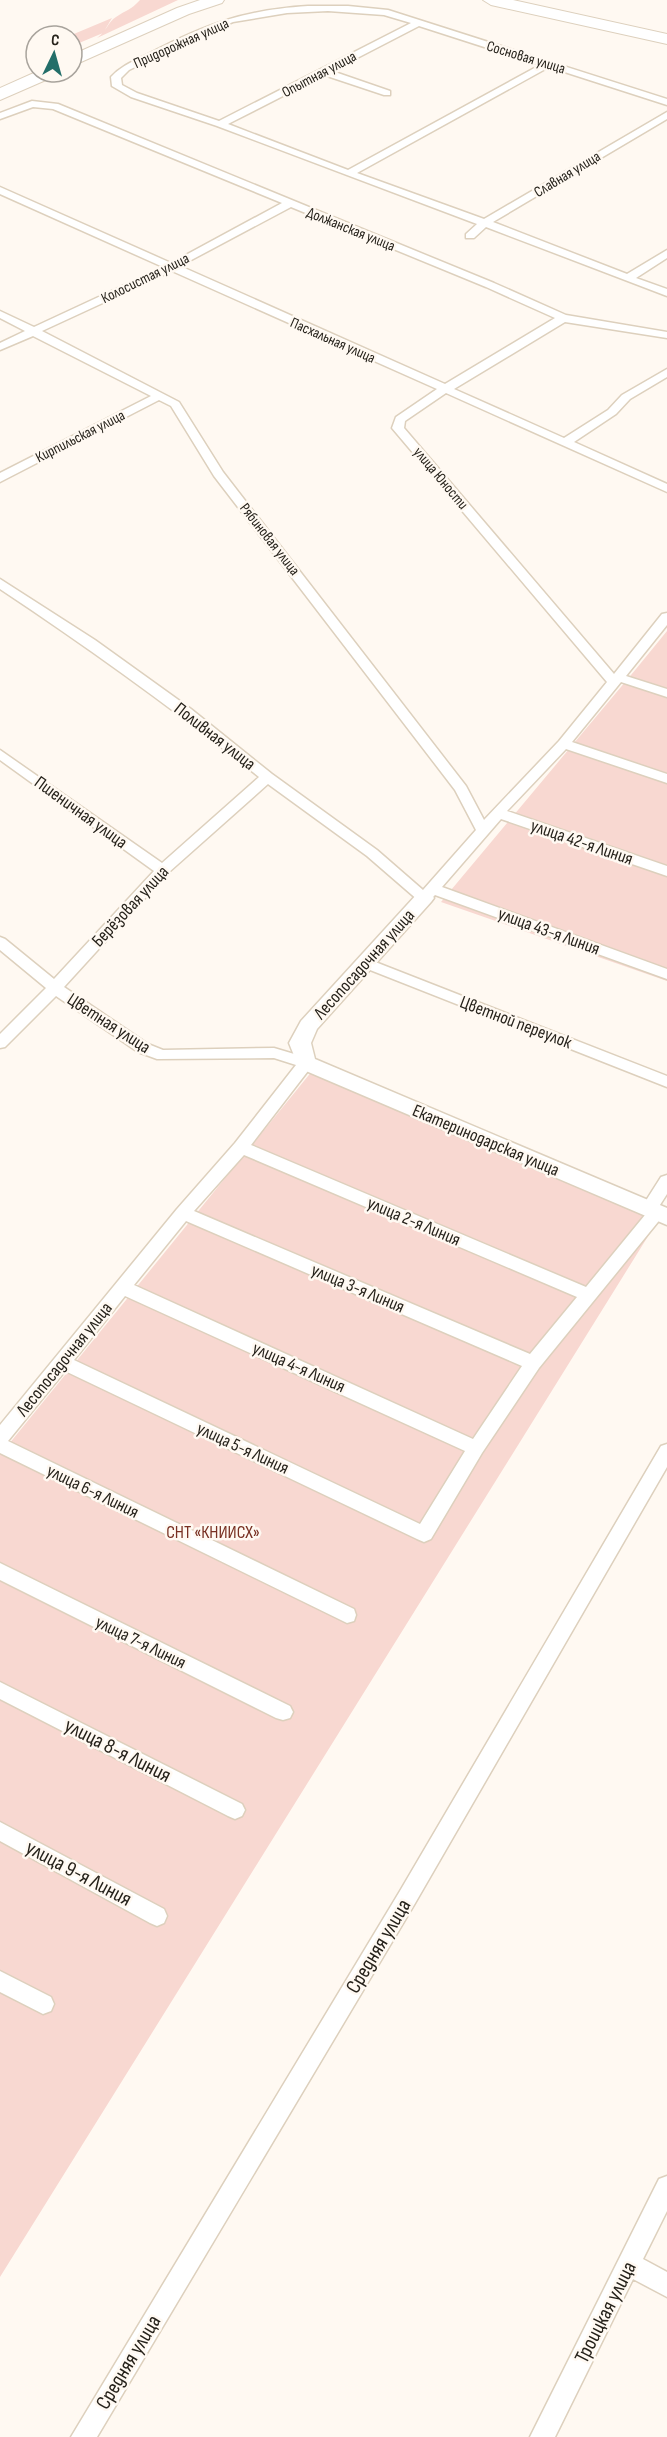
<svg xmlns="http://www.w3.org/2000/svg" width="667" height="2437" viewBox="0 0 667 2437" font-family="'Sofia Sans Condensed',sans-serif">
<rect width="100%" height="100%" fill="#fff9f2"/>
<!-- green -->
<path fill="#f8d8d1" d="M140,0H178L97,38C106,32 108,22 116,17C126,10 131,10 140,0Z
M112,18L103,33L72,46V36H69Z
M667,631V981L441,902L636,669Z
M317,1065L665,1209L0,2277V1455Z"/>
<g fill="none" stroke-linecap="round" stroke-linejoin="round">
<defs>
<path id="street" d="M308,6H348L388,10L667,99V105L549,67L357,173L484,219L667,112V119L493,222L627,274L667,250V258L636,278L667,289V296L486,227L474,238H466V234L477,224L217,126L131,97L112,86L111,77C122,65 136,60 150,53C206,24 244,10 308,6ZM328,11L384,15L411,23L219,121L137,93L122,85L121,78L129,70L194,38L233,22L287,13ZM419,26L540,65L348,170L228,124L324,75L384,95H390V91L332,71Z
M32,101L58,104L494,283L566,315L667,332V338L565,322L454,389L564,438L608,410L622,395L667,369V377L630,399L616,414L574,442L667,484V492L446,393L405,421L404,428L614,674L662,614L667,613V625L626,676L667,689V697L621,682L572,742L667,774V783L566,749L507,811L667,866V876L501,819L442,887L667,969V979L435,895L429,901H419L367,856L268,784L168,873L64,987L148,1044L163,1050L274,1048L311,1059L314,1063L311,1067L251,1145L586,1287L645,1215L640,1210L661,1177L667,1175V1194L658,1208L664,1213L662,1217L539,1368L482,1453L431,1539L424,1542L417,1539L65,1371L8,1441L354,1609L356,1615L354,1621L347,1623L0,1453V1425L177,1209L235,1143L296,1065L274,1058L157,1059L138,1052L56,996L5,1047L0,1048V1034L46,988L0,950V937L5,939L54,979L154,871L0,760V750L162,863L259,777C175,710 89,648 0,589V579L95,640L191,709L272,774L377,850L423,890L476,830L455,790L214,476L171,406L159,400L0,482V473L151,396L33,336L0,350V343L25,331L0,318V311L34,327L163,267L0,194V187L171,263L282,203L53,109L33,107L0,119V113ZM291,207L486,287L555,318L445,384L180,266ZM172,271L437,389L396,417L392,428L607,682L559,741L484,820L466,786L223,472L179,402L42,331ZM244,1155L577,1297L530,1354L194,1211ZM186,1221L522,1366L473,1439L134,1285ZM125,1296L465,1451L420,1524L74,1360Z
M365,958L667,1076V1087L360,966L358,963Z
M667,1444V1467L414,1905L97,2437H71L400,1891L661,1446Z
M0,1563L290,1706L293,1712L290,1718L283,1720L276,1718L0,1580Z
M0,1682L242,1804L245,1810L242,1816L235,1819L228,1816L0,1699Z
M0,1822L164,1909L167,1916L164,1923L157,1926L150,1923L0,1841Z
M0,1971L51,1997L54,2004L51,2011L43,2014L0,1992Z
M667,2176V2211L643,2259L667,2272V2297L633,2279L555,2437H530L659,2179Z"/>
<path id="secondary" d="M424,892L431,894L434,898L431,902L317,1029L311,1043L315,1059L667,1208V1225L299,1068L289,1043L301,1021L417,894Z"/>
<path id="highway" d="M200,0H224L222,3L189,14L72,66V55L177,8Z
M483,0H513L667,34V44L491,5Z
M36,72H58L55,76L0,100V88Z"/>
</defs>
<!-- street casing -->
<use href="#street" stroke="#ddd0bd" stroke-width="3"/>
<!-- secondary casing -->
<use href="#secondary" stroke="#ddd0bd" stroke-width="3"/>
<!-- highway casing -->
<use href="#highway" stroke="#ddd0bd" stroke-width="2"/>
<!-- street -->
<use href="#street" fill="#fff" fill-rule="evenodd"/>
<!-- secondary -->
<use href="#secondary" fill="#fff" fill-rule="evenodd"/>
<!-- highway -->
<use href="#highway" fill="#fff" fill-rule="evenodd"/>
</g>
<g text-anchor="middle" stroke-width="5" stroke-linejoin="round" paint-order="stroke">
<!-- far-street labels -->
<g font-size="15" fill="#26221b" stroke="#fff9f2">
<text transform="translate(181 43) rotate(-24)" y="5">Придорожная улица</text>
<text transform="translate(526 57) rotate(17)" y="5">Сосновая улица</text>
<text transform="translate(319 74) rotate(-28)" y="5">Опытная улица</text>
<text transform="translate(567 174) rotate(-31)" y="5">Славная улица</text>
<text transform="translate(351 229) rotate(22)" y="5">Должанская улица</text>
<text transform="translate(145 278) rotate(-26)" y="5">Колосистая улица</text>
<text transform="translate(333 340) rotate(24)" y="5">Пасхальная улица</text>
<text transform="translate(80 436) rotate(-27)" y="5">Кирпильская улица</text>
<text transform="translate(441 478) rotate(50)" y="5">улица Юности</text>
<text transform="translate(270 539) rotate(52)" y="5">Рябиновая улица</text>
</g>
<!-- street labels -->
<g font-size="18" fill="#26221b" stroke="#fff9f2">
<text transform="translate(215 736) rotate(38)" y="6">Поливная улица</text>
<text transform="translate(81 812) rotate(36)" y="6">Пшеничная улица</text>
<text transform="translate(582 842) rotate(19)" y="6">улица 42-я Линия</text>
<text transform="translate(130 906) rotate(-47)" y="6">Берёзовая улица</text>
<text transform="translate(549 931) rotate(20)" y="6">улица 43-я Линия</text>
<text transform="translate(364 964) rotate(-48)" y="6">Лесопосадочная улица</text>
<text transform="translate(516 1022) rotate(21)" y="6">Цветной переулок</text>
<text transform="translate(109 1023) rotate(33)" y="6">Цветная улица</text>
<text transform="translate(486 1140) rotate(23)" y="6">Екатеринодарская улица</text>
<text transform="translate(414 1221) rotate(23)" y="6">улица 2-я Линия</text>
<text transform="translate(358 1288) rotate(23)" y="6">улица 3-я Линия</text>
<text transform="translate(64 1359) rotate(-51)" y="6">Лесопосадочная улица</text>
<text transform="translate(299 1367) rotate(24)" y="6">улица 4-я Линия</text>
<text transform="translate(243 1448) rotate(25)" y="6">улица 5-я Линия</text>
<text transform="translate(93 1491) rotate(26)" y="6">улица 6-я Линия</text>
<text transform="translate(141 1642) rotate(26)" y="6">улица 7-я Линия</text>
</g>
<!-- park labels -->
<g font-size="18" fill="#783022" stroke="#fff9f2">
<text x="213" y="1538">СНТ «КНИИСХ»</text>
</g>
<!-- near-street labels -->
<g font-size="21" fill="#26221b" stroke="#fff9f2">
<text transform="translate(118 1750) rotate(27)" y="7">улица 8-я Линия</text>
<text transform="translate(79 1873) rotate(28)" y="7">улица 9-я Линия</text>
<text transform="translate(378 1946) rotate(-59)" y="7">Средняя улица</text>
<text transform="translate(605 2312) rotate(-63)" y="7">Троицкая улица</text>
<text transform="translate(128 2362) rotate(-59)" y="7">Средняя улица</text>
</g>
</g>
<!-- north arrow -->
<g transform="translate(54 54) rotate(5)"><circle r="28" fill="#fff9f2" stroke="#a8a39c" stroke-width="1.5"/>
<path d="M0-4.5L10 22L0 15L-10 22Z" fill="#236e69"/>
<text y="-9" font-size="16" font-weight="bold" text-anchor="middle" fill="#26221b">С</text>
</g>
</svg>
